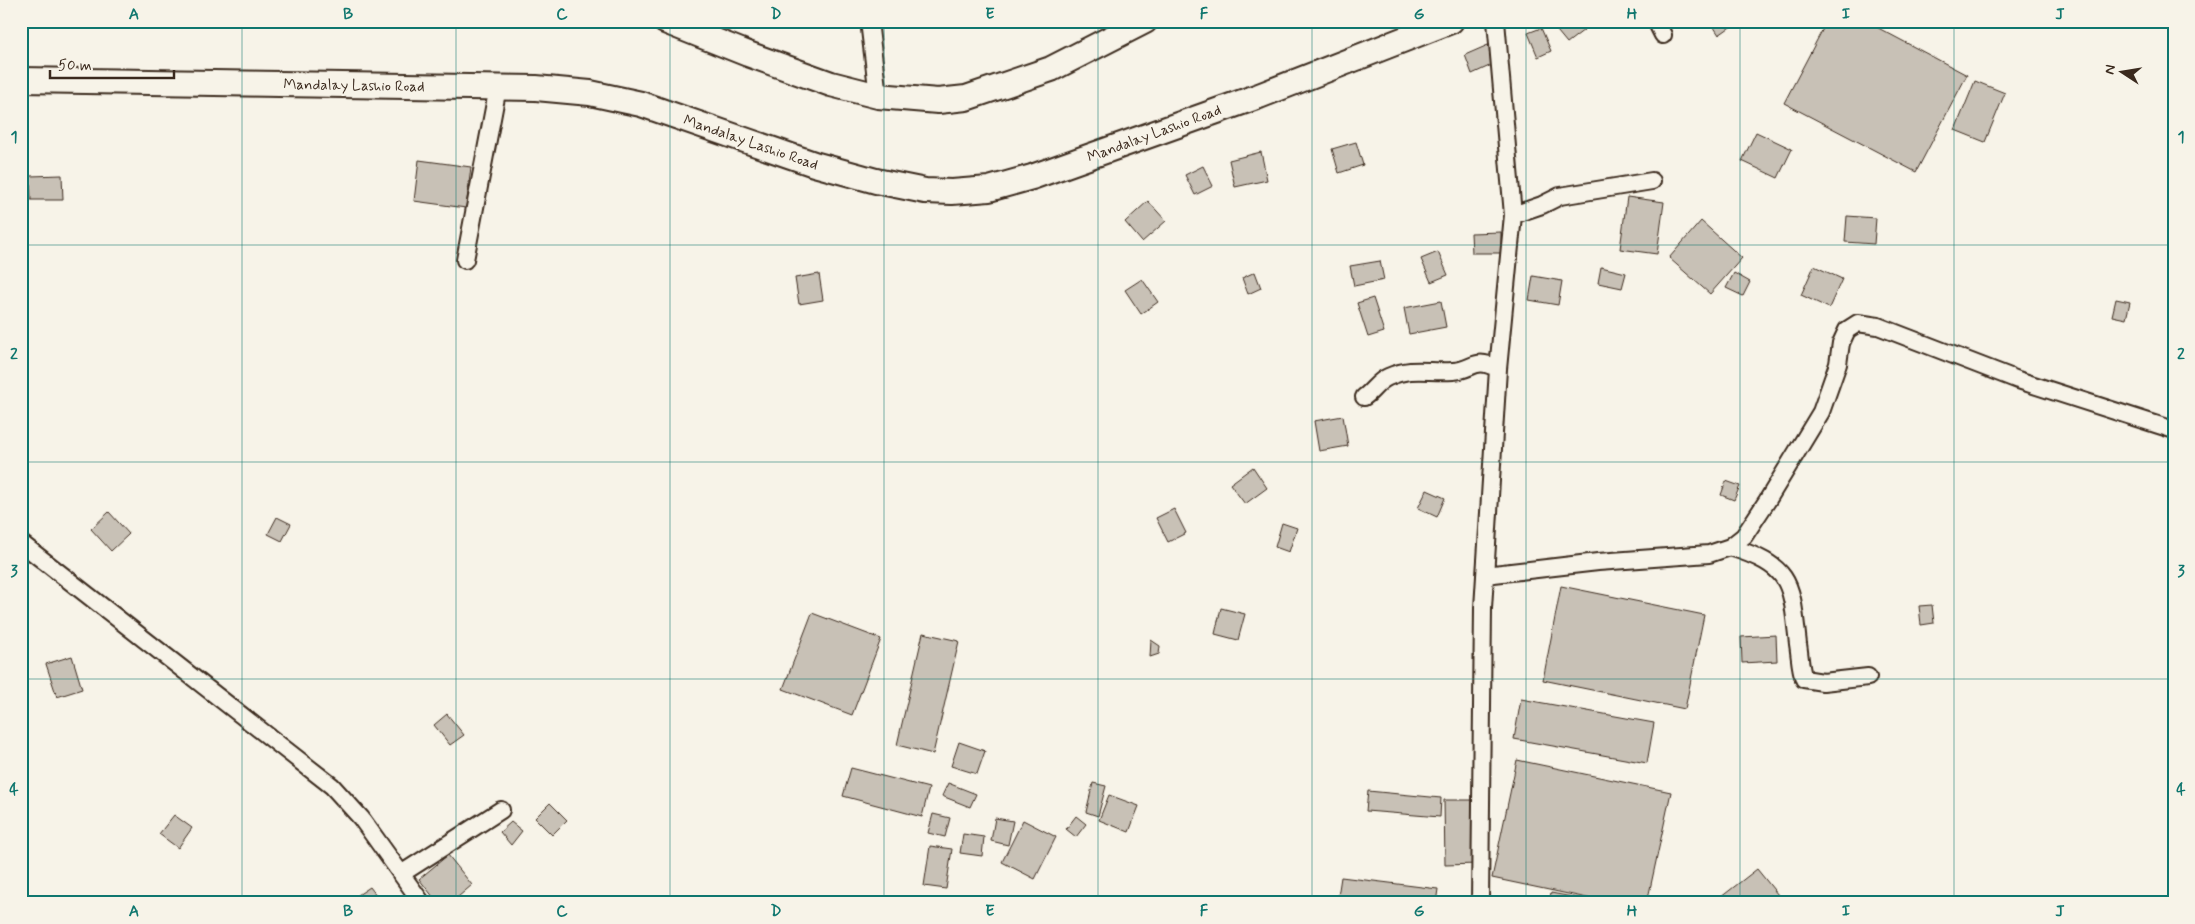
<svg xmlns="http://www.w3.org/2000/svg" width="2195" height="924" viewBox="0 0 2195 924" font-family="Mynerve,sans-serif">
<rect width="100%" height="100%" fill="#f7f3e8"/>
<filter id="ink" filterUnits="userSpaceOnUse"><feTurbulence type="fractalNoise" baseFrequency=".02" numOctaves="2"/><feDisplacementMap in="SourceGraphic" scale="10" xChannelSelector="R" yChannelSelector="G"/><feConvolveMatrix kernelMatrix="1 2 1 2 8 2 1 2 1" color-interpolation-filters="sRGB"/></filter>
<g filter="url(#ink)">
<!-- building -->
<path fill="#c8c1b6" stroke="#3b2a1e" d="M1558,21H1577L1584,30L1567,43L1553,26Z
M1710,21H1735L1736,23L1719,35Z
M1827,21H1865L1967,75L1916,172L1784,103Z
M1541,28L1551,51L1538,57L1528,33Z
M1488,45L1496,63L1472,74L1465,55Z
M1975,81L2005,93L1985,142L1955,130Z
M1756,132L1792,149L1778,178L1742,161Z
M1356,142L1363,165L1339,173L1332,149Z
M1261,152L1267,180L1235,187L1229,160Z
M419,160L471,167L466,208L414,201Z
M1203,166L1213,186L1195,195L1185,175Z
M62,175L63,200H31L30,176Z
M1627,197L1664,202L1657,254L1620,249Z
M1148,201L1166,221L1142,242L1125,222Z
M1847,216L1876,218L1874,244L1845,242Z
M1701,221L1742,258L1710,294L1669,258Z
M1501,232V253H1472L1471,233Z
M1438,252L1448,275L1431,282L1421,259Z
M1380,261L1384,280L1354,286L1350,266Z
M1814,266L1842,279L1829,308L1801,295Z
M1601,267L1626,273L1622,288L1598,283Z
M1255,272L1261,288L1248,294L1242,278Z
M1734,273L1750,282L1743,296L1726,288Z
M819,274L823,300L799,304L795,278Z
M1533,276L1562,281L1558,305L1529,300Z
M1142,279L1158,302L1141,314L1125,290Z
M1373,298L1384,332L1368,337L1357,303Z
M2116,299L2130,302L2126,319L2112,316Z
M1441,301L1446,327L1409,334L1404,308Z
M1343,416L1348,446L1319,451L1314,421Z
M1253,467L1267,488L1245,504L1230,484Z
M1726,481L1740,486L1734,500L1721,495Z
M1427,490L1445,498L1437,517L1418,508Z
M1174,509L1186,533L1168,542L1156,518Z
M109,512L129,534L111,551L91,529Z
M277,517L291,524L282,541L268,534Z
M1282,523L1297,528L1289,552L1275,547Z
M1561,586L1704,615L1685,709L1543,680Z
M1932,605L1934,623L1921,625L1919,606Z
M1221,608L1245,614L1238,640L1215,634Z
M812,613L881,639L852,715L783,689Z
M923,633L959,641L933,754L897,745Z
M1776,635L1777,661L1742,663L1741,637Z
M1151,640L1160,646L1159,654L1150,657Z
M72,656L82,689L57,697L46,664Z
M1521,699L1654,723L1647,763L1514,739Z
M447,714L464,735L450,745L434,725Z
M959,742L985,751L977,774L951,766Z
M1517,760L1671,792L1647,903H1611L1492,878Z
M851,768L929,788L922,817L843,796Z
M948,783L976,794L970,807L942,796Z
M1093,783L1106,786L1098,816L1086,812Z
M1368,791L1441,798L1440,817L1366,811Z
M1109,795L1139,806L1129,832L1099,820Z
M1444,800H1476L1477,864L1445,865Z
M550,803L567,820L552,835L535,818Z
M933,814L950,818L945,837L928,833Z
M174,815L192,828L178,848L159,834Z
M1076,816L1086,824L1076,837L1066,829Z
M995,818L1013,821L1008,845L991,841Z
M1023,820L1056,837L1035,879L1002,862Z
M511,822L522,831L511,845L500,832Z
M963,834L984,837L982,856L960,853Z
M930,846L952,849L946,889L924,886Z
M448,855L472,885L451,903H438L419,879Z
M1757,869L1778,895L1769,903H1718L1716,901Z
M1341,877L1438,889L1436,903H1337Z
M370,887L380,900L376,903H364L358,895Z
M1551,893L1583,899L1582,903H1549Z"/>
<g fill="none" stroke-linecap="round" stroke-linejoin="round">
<defs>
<path id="minor" d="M869,21L878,96
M1656,21L1663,35
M1513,215L1542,205L1560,196L1652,181
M465,260L498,87
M1364,397C1372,392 1378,381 1388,377C1414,366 1427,373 1453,371C1474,370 1474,356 1498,369
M21,543L332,786L361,818L422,903
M1730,547C1794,567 1791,584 1798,644C1800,656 1800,668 1804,679L1823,682L1868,677
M1485,575L1598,562L1709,554L1730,547L1744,536L1767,501L1821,412L1838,364L1841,343L1847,330L1858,323L1878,326L2018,380L2174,430
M401,874L501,810
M1480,903L1483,608L1498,369L1513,215L1496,21"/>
<path id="highway" d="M665,21L748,54L831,84L878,96L938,101L966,98L1051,69L1145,21
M21,80L536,88L590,93L641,104L814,164L876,181L925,191L952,192L989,189L1032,177L1259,96L1451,21"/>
</defs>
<!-- minor casing -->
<use href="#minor" stroke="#3b2a1e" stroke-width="20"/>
<!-- highway casing -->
<use href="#highway" stroke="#3b2a1e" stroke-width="28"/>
<!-- minor -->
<use href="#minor" stroke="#f7f3e8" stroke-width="16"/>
<!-- highway -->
<use href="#highway" stroke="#f7f3e8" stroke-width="24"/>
</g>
</g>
<!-- grid -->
<path fill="none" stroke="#0f766e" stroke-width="1" stroke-opacity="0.55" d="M242,21V903M456,21V903M670,21V903M884,21V903M1098,21V903M1312,21V903M1526,21V903M1740,21V903M1954,21V903M21,245H2174M21,462H2174M21,679H2174"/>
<g text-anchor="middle" stroke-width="4.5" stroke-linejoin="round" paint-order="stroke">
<!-- street labels -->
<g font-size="15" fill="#3b2a1e" stroke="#f7f3e8">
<text transform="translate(354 85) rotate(1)" y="5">Mandalay Lashio Road</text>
<text transform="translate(1154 133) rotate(-20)" y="5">Mandalay Lashio Road</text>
<text transform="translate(751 142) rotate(19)" y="5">Mandalay Lashio Road</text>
</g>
</g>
<!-- margin -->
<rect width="2195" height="924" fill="none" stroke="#f7f3e8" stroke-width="55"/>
<!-- north arrow -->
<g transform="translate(2122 72) rotate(282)" stroke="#f7f3e8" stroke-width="4" paint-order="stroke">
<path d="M0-4L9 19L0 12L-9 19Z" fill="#3b2a1e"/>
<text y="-8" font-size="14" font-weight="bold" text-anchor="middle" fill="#3b2a1e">N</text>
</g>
<!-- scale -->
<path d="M50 70v8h124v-8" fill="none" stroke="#3b2a1e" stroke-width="2.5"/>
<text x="58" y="70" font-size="15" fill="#3b2a1e" stroke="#f7f3e8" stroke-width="4" paint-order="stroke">50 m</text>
<rect x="28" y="28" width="2140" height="868" fill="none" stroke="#0f766e" stroke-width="2"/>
<g font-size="16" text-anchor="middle" font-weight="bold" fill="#0f766e">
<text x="134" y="19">A</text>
<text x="348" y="19">B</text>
<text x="562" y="19">C</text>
<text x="776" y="19">D</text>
<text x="990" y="19">E</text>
<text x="1204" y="19">F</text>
<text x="1419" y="19">G</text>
<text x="1632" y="19">H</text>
<text x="1846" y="19">I</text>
<text x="2060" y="19">J</text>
<text x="14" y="142">1</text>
<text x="2181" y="142">1</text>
<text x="14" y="359">2</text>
<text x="2181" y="359">2</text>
<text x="14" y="576">3</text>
<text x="2181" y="576">3</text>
<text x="14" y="794">4</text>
<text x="2181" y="794">4</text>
<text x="134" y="916">A</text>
<text x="348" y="916">B</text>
<text x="562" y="916">C</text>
<text x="776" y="916">D</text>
<text x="990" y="916">E</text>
<text x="1204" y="916">F</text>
<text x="1419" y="916">G</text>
<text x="1632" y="916">H</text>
<text x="1846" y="916">I</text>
<text x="2060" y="916">J</text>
</g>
</svg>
